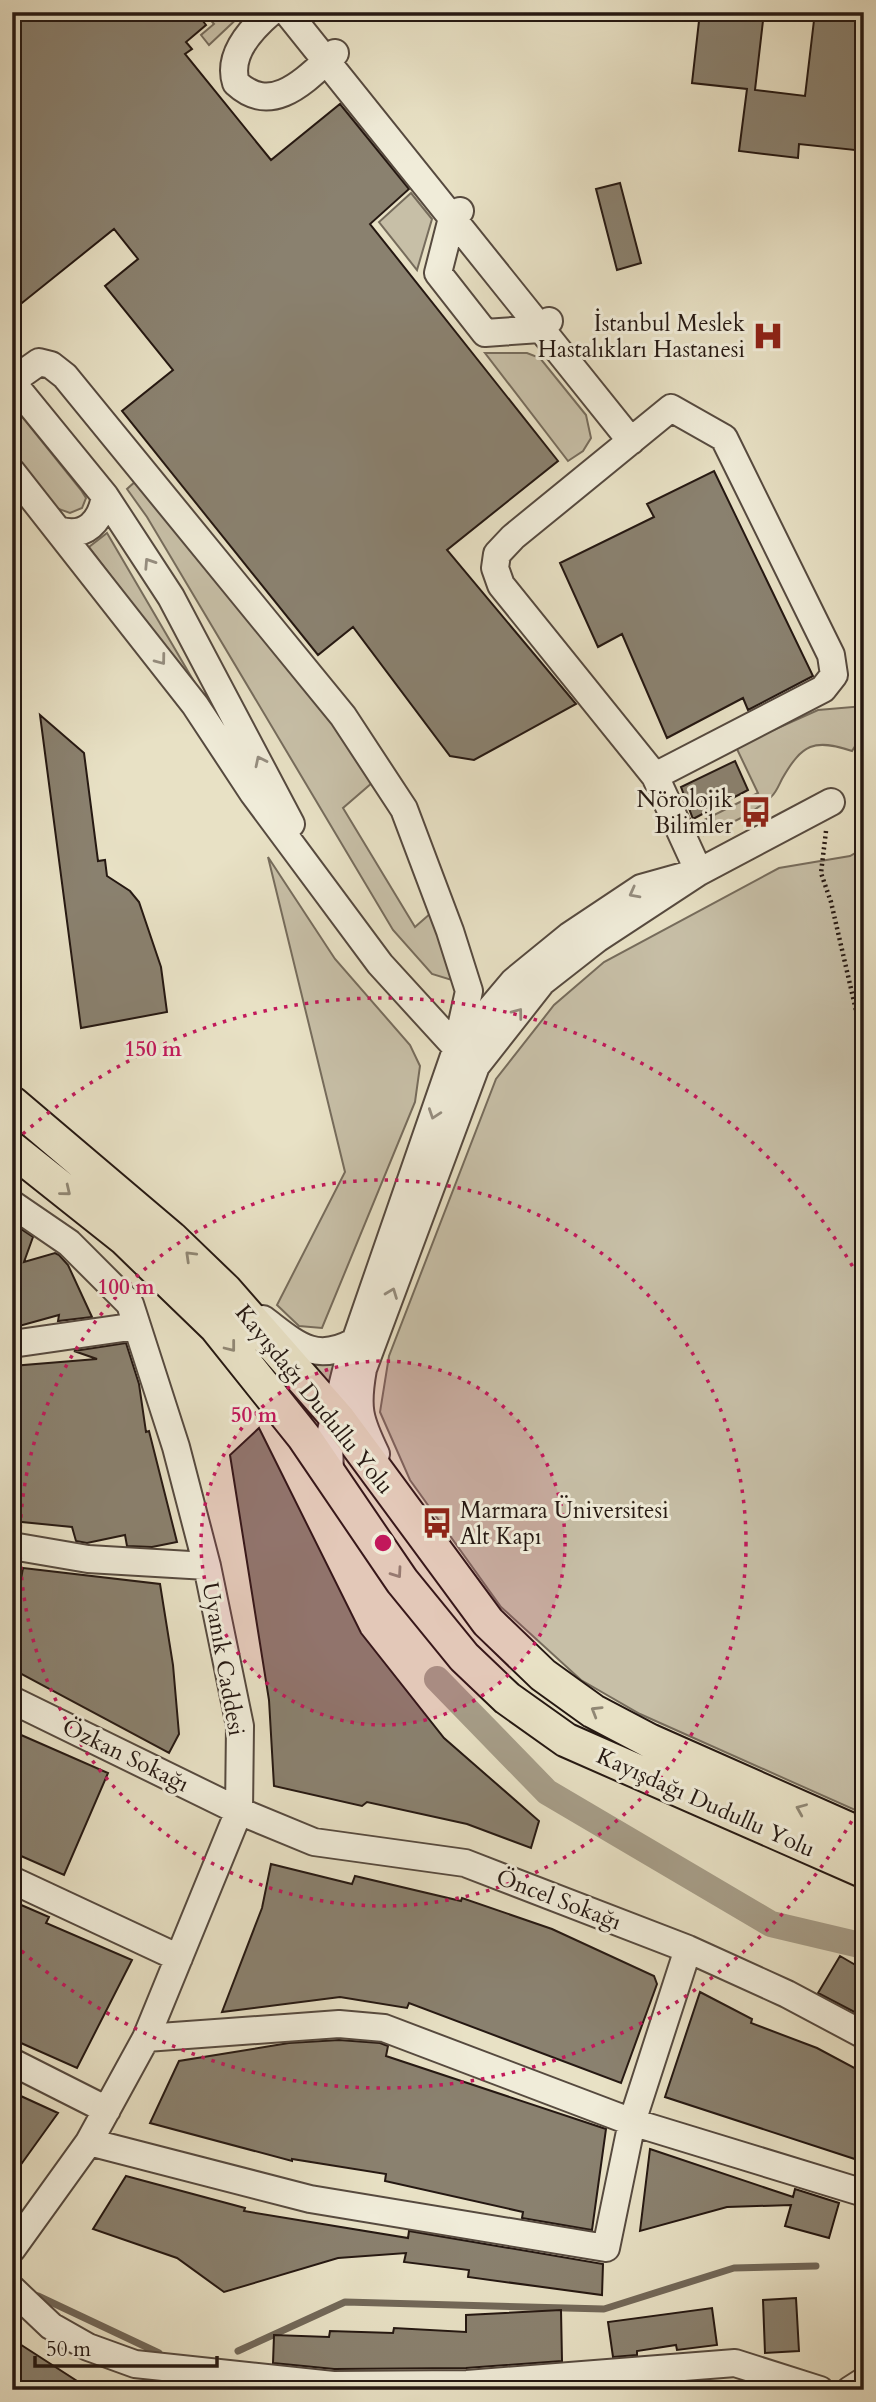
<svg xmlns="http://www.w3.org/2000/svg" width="876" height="2402" viewBox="0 0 876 2402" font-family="Cardo,serif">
<rect width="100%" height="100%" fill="#e8e1c5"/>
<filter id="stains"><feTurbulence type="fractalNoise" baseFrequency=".00286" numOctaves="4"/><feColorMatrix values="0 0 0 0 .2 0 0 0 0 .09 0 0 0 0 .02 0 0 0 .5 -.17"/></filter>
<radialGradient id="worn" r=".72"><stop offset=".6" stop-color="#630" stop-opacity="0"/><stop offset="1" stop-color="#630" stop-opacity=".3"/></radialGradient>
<!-- green -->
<path fill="#c7bfa7" stroke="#766c5c" stroke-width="2" d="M204,12H244L209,45L201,35L214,24Z
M411,193L432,219L417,270L379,222Z
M485,353H527L540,358L586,415L591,438L583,451L568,461Z
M12,404L81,490L86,498L82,508L70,513L56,508L12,453Z
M137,480L299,672L373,782L343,808L415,927L431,913L455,981L432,974L393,930L147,517L127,489Z
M107,533L206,702L89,547Z
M864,706V732L852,751C814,738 802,744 782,779C779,785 776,793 771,797C752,815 727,825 704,835L696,824L758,793L736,747L818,710Z
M864,848V1814L640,1714L581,1680L501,1607L410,1480L380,1412L389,1356L496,1079L554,1005L604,962L779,868L850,856Z
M268,857L335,959L410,1045L420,1066L415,1102L322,1328L299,1326L277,1305L345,1172Z
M347,1351L334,1392L313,1363Z"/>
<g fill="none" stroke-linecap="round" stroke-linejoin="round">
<!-- stream -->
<path stroke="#726859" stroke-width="7" d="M38,2296L159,2353
M238,2351L345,2302L604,2309L734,2268L816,2266"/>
<!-- canal -->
<path stroke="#a69d88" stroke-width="26" d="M437,1679L547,1792L771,1924L864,1946"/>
</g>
<!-- building -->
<path fill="#8a816f" stroke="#251812" stroke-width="2" d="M12,12H196L206,25L186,42L192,49L185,54L271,160L340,104L409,189L370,224L558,461L447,550L576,704L474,760L450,756L353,627L318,655L122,411L173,370L105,286L138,259L114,229L12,311Z
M700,12H764L755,90L805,96L815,12H864V151L799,144L798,158L739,151L747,89L692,83Z
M620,183L641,263L617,270L596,189Z
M714,471L813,676L748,710L743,698L667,738L622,634L598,647L560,563L654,517L647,504Z
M40,715L84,753L98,861L105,860L107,876L130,891L139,902L161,967L167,1012L81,1028Z
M735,761L748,790L693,819L681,787Z
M12,1223L33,1237L24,1262L55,1253L59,1255L68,1265L92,1317L58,1321L59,1315L12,1328Z
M126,1343L139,1384L146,1432L149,1431L177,1542L152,1547L127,1546L125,1535L87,1543L76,1541L72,1527L12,1521V1366L97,1359L74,1351Z
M259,1428L361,1633L444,1738L539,1821L531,1848L467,1824L367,1802L362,1806L274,1786L269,1700L230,1455Z
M23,1568L160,1584L173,1665L179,1734L169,1753L12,1669V1594L18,1595Z
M12,1731L108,1773L64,1875L12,1852Z
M271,1864L352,1884L355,1876L461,1901L462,1898L552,1929L654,1976L657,1984L621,2083L409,2003L407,2008L340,1997L222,2012L262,1908Z
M12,1901L49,1917L46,1923L132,1960L77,2068L12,2039Z
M840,1956L864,1970V2017L818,1993Z
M700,1992L752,2019L751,2023L817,2048L864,2073V2162L665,2097Z
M339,2040L380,2043L388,2046L386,2056L606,2129L592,2230L522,2218L523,2212L385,2181L386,2174L292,2159V2161L150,2123L179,2061L289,2043Z
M12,2092L58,2113L12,2177Z
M650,2149L793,2197L795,2189L839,2203L829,2238L785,2226L791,2205L727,2207L640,2231Z
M126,2176L245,2208L244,2211L408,2238L409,2231L603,2264L602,2295L468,2277L469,2270L404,2262L406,2253L338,2258L224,2292L177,2258L93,2229Z
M796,2298L799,2351L765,2353L763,2300Z
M712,2308L717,2345L677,2350L676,2345L637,2351V2355L613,2357L608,2322Z
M561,2310L562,2361L466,2368L334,2369L273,2363L274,2335L329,2337L330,2331L393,2333L394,2328L466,2332V2315Z
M12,2339L91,2390H12Z"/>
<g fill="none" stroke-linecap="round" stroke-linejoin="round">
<defs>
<path id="minor" d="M271,12C251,29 227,55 236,83C273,117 306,79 335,53
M287,12L631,441
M460,211L452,218L438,273L485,333L540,329L549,321
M12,381L39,362L51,365L65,376L343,716L404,809L450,931L469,991L456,1050L349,1359L329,1439L330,1476
M12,382L105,496L171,597L291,824
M12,472L195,705L253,793L380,964L464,1056
M58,530C86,539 101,521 105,496
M655,776L823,689L834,675L831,655L724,438L671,408L513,537L497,554L495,568L501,585L655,776L699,872
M459,1046L514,981L569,936L641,888L684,876
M12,1204L69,1243L130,1304L176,1447L207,1566L240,1726L239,1811L146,2038L89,2142L12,2249
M263,1319C295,1343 314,1364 354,1342
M12,1344L137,1326
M376,1454C359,1419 356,1408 363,1369L476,1066L542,982L597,939L699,872L831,802
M12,1546L88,1559L207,1566
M12,1700L239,1811L314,1842L465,1863L688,1949L787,1994L864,2035
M12,1880L179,1958
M146,2038L339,2024L384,2028L632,2122L864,2193
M12,2062L107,2110
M89,2142L310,2199L606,2248L632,2122L688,1949
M12,2289L51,2326L88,2347L135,2364L333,2385L467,2384L735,2363L820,2390
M850,2390L864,2381"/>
<path id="major" d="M12,1103L171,1238L225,1290L339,1420L488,1622L543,1675L593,1711L650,1741L864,1836
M12,1149L124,1238L216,1327L304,1437L402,1581L464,1657L507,1698L566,1740L864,1871"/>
</defs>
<!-- minor casing -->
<use href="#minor" stroke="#564a3f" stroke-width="30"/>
<!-- major casing -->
<use href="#major" stroke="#251812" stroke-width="37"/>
<!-- path -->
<path stroke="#251812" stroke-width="4.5" stroke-dasharray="2 3.5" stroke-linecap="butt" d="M826,831L821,873L831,902L864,1045"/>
<!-- minor -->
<use href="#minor" stroke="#f0ecd9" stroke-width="26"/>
<!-- major -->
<use href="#major" stroke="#e8e1c5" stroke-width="33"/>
</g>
<!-- one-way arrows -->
<defs><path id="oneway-chevron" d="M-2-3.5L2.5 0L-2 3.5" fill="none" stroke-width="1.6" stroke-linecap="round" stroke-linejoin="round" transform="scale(1.75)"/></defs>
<g stroke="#958d7f">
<use href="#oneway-chevron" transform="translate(149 563) rotate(-123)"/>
<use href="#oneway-chevron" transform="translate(161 660) rotate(53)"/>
<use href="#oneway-chevron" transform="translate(260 761) rotate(-116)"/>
<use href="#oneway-chevron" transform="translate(634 893) rotate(152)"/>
<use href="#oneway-chevron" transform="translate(518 1013) rotate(-53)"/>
<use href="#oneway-chevron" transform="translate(434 1114) rotate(109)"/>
<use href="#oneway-chevron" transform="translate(392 1293) rotate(-69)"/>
</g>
<g stroke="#908774">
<use href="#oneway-chevron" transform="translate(66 1191) rotate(39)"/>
<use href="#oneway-chevron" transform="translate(190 1256) rotate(-136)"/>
<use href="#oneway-chevron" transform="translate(231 1347) rotate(52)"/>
<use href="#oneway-chevron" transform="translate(397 1573) rotate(55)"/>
<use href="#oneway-chevron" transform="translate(596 1711) rotate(-149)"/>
<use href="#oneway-chevron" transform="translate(801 1809) rotate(-157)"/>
</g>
<!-- distance rings -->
<circle cx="383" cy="1543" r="182" fill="#c2185b" fill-opacity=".12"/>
<g fill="none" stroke="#c2185b" stroke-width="3.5" stroke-dasharray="3.5 7">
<circle cx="383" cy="1543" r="182"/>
<circle cx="383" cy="1543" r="363"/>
<path d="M862 1803A545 545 0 0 1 15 1945M15 1141A545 545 0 0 1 862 1283"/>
</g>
<!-- icons -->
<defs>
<symbol id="hospital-bare" viewBox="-9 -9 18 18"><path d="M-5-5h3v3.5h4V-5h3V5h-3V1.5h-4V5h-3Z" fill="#8f2418" stroke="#f0ecd9" stroke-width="2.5" paint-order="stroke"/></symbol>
<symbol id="bus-bare" viewBox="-9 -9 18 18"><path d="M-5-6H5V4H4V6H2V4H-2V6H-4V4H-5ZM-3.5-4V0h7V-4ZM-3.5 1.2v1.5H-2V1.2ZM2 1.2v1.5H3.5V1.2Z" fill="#8f2418" stroke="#f0ecd9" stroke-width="2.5" paint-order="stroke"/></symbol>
</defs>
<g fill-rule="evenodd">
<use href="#hospital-bare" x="746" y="314" width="44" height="44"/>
<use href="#bus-bare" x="734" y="790" width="44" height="44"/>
<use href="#bus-bare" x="415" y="1501" width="44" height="44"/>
</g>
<g text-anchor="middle" stroke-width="6" stroke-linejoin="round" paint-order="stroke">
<!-- poi labels -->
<g font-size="23" fill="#251812" stroke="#f0ecd9" text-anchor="end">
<text x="745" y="331">İstanbul Meslek<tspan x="745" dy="26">Hastalıkları Hastanesi</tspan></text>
<text x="733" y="807">Nörolojik<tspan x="733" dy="26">Bilimler</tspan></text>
<text x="460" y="1518" text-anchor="start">Marmara Üniversitesi<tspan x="460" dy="26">Alt Kapı</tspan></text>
</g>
<!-- street labels -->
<g font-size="23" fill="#251812" stroke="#f0ecd9">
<text transform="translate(315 1399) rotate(51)" y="8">Kayışdağı Dudullu Yolu</text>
<text transform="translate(224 1659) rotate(80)" y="8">Uyanık Caddesi</text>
<text transform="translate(126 1755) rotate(26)" y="8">Özkan Sokağı</text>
<text transform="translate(706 1802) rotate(24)" y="8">Kayışdağı Dudullu Yolu</text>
<text transform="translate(559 1899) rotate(21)" y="8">Öncel Sokağı</text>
</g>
</g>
<circle cx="383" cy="1543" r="10" fill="#c2185b" stroke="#f0ecd9" stroke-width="3.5"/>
<g font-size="21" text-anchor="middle" font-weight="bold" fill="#c2185b" stroke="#f0ecd9" stroke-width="6" stroke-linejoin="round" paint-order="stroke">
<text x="153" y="1056">150 m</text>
<text x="126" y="1294">100 m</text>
<text x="254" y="1422">50 m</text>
</g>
<!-- margin -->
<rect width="876" height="2402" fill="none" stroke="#e8e1c5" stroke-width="42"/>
<rect x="14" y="14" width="848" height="2374" fill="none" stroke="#251812" stroke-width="3.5"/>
<rect x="21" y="21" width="834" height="2360" fill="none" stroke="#251812" stroke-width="2"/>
<!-- scale -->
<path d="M35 2356v10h182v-10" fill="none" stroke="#251812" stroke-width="3.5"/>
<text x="46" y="2356" font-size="21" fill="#251812" stroke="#f0ecd9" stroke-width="5" paint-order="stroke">50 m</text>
<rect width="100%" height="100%" filter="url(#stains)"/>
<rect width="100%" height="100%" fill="url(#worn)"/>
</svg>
